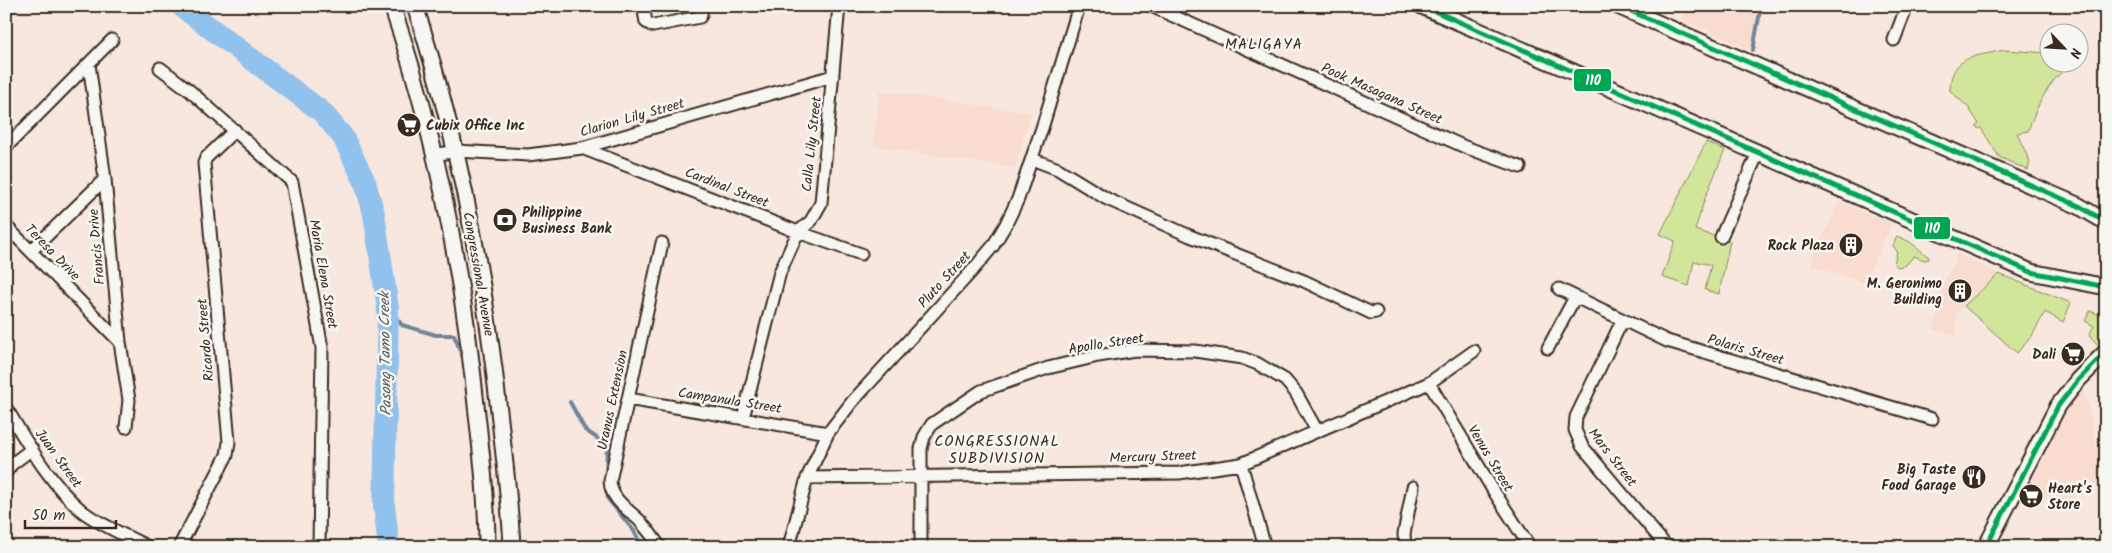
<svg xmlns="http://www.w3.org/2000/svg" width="2112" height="553" viewBox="0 0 2112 553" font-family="Kalam,sans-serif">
<rect width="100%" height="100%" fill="#f8e7de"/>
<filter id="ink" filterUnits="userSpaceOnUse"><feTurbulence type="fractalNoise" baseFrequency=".02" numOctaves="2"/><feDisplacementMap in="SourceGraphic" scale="10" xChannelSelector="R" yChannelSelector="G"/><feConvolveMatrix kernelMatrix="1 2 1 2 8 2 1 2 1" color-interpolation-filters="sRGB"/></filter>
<g filter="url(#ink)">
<!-- built -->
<path fill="#f9dcd0" d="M1686,6H1758L1751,50L1681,19Z
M880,90L1031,113L1015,168L873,146Z
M1839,201L1891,224L1865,283L1810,265Z
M1957,254L1999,274L1956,313L1957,336L1933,329L1940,307L1934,305Z
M2082,388L2088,406L2104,485L2081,486L2072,499H2053L2024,483L2059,417Z"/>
<!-- green -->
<path fill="#d2e69b" stroke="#86885c" d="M2004,50L2049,53L2050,62L2069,63V65C2049,81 2036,107 2028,131L2017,133L2030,162L2028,170L1999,157L1981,128L1978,129L1976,126L1979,124L1968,107L1950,91C1950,55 1975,57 2004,50Z
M1706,142L1725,150L1705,198L1695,230L1730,241L1719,294L1705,290L1711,265L1694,261L1689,286L1662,277L1675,241L1660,234Z
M1897,236L1910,242L1929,257V259L1924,260L1914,256L1906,265L1898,267L1894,264L1897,251L1893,246Z
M1999,274L2071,303L2063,322L2045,312L2032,336L2017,353L1964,306Z
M2090,311L2106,317V339L2099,346L2089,335L2094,326L2085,321Z"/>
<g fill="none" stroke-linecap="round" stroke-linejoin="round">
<!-- stream -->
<path stroke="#6f859a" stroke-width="4" d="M1753,50L1761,6
M388,308L402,325L436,335H454L463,357
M570,402L585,430L607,445L606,478
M607,490L608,499L634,531L642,547"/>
<!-- river -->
<path stroke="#91c2ed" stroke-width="22" d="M181,6L322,112L343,137L365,182L374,214L388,308L384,505L389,547"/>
<defs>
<path id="minor" d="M643,6L646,22L653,26L700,17L701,15V6
M1151,6L1465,147L1520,167
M1894,40L1907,6
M89,64L105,179L120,342L129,400L126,427
M160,68L189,90L292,182L322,348L319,547
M6,147L112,40
M582,148L798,232L861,254
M434,155L456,151L528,155L582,148L833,76
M1032,159L1058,169L1107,199L1190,236L1304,281L1371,313L1376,312
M6,226L120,342
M1721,237L1758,153
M32,250L105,179
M1559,289L1667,341L1932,419
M1622,321L1576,417L1575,430L1582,446L1667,547
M1548,348L1575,297
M1429,383L1493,490L1530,547
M628,399L828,433
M6,408C27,442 50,484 81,510C96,523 129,537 148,547
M743,418L780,272L798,232L811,221L821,203L839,6
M1241,464L1265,547
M6,472L12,464L32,449
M807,478L1179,473L1241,464L1429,383L1474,351
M179,547L227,455L229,442L204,163L206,158L235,130
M660,547C654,538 647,529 640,521C628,509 611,500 610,481L662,243
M789,547L807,478L828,433L852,402L972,271L993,246L1006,224L1018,199L1043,125L1079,6
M921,547V449L924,437L932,424L981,391L1048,368L1098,356L1135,350L1195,351L1242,358L1258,364L1285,380L1296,393L1317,431
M1405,547L1404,534L1413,487"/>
<path id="major" d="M392,6C437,138 463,276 477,414C482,458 487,503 487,547
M415,6C458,138 484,273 499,411C504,456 510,501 512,547
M1422,6L2031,272L2106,287
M1618,6L2079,206L2106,222
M1986,547L2058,406L2078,380L2106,352"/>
</defs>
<!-- minor casing -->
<use href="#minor" stroke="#3b2a1e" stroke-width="15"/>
<!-- major casing -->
<use href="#major" stroke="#3b2a1e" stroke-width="19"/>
<!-- minor -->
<use href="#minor" stroke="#f6f6f2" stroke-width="11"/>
<!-- major -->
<use href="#major" stroke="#f6f6f2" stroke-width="15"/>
<defs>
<path id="bus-1" d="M1423,6L2031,272L2106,287
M1619,6L2079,206L2106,222
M1986,547L2058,406L2078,380L2106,352"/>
</defs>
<!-- bus-1 casing -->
<use href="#bus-1" stroke="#f6f6f2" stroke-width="9"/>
<!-- bus-1 -->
<use href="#bus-1" stroke="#00a651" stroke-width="5"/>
</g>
</g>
<!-- icons -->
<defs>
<symbol id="supermarket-disc" viewBox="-11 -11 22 22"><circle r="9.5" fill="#3b2a1e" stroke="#f6f6f2"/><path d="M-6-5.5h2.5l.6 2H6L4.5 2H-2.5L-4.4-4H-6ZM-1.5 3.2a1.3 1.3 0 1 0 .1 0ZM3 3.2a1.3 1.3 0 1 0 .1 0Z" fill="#fff"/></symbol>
<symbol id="bank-disc" viewBox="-11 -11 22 22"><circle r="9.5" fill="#3b2a1e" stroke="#f6f6f2"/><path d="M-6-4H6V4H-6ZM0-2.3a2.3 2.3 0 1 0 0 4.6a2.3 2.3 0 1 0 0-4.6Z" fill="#fff"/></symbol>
<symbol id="building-disc" viewBox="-11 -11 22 22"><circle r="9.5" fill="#3b2a1e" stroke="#f6f6f2"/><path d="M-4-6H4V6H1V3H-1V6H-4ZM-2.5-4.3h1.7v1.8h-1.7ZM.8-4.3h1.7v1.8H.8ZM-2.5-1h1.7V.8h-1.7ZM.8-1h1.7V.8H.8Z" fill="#fff"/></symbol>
<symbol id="restaurant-disc" viewBox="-11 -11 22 22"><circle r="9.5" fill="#3b2a1e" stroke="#f6f6f2"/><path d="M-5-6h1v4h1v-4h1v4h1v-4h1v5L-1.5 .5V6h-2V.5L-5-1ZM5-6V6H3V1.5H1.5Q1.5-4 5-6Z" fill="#fff"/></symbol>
</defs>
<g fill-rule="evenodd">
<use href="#supermarket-disc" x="395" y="111" width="28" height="28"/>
<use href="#bank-disc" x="491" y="206" width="28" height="28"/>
<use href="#building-disc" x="1837" y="231" width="28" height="28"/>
<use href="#building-disc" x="1946" y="277" width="28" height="28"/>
<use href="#supermarket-disc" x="2059" y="340" width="28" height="28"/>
<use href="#restaurant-disc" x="1960" y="463" width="28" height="28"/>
<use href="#supermarket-disc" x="2017" y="482" width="28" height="28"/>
</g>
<g text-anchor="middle" stroke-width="5" stroke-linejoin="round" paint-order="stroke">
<!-- street labels -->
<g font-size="14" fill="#3b2a1e" stroke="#f6f6f2">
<text transform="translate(1382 93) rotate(24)" y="5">Pook Masagana Street</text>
<text transform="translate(632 117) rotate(-16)" y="5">Clarion Lily Street</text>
<text transform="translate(811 144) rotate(-84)" y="5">Calla Lily Street</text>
<text transform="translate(727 187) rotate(21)" y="5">Cardinal Street</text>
<text transform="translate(96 247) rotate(-95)" y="5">Francis Drive</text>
<text transform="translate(53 252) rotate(46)" y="5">Teresa Drive</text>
<text transform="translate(324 274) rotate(80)" y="5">Maria Elena Street</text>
<text transform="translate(479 274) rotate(80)" y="5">Congressional Avenue</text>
<text transform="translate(944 279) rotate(-48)" y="5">Pluto Street</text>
<text transform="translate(205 340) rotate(-95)" y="5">Ricardo Street</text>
<text transform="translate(1106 343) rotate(-9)" y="5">Apollo Street</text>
<text transform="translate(1746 349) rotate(16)" y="5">Polaris Street</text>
<text transform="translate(612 400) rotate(-78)" y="5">Uranus Extension</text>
<text transform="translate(730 400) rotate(9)" y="5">Campanula Street</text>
<text transform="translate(1153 456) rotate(-2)" y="5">Mercury Street</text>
<text transform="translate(1613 457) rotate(52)" y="5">Mars Street</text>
<text transform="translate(59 458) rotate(54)" y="5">Juan Street</text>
<text transform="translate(1491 458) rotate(59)" y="5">Venus Street</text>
</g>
<!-- poi labels -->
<g font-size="14" font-weight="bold" fill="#3b2a1e" stroke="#f6f6f2" text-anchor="end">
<text x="426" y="130" text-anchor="start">Cubix Office Inc</text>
<text x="522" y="217" text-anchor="start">Philippine<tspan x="522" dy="16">Business Bank</tspan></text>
<text x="1834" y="250">Rock Plaza</text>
<text x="1942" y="288">M. Geronimo<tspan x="1942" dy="16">Building</tspan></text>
<text x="2056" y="359">Dali</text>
<text x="1956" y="474">Big Taste<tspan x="1956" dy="16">Food Garage</tspan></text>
<text x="2048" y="493" text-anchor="start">Heart's<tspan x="2048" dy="16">Store</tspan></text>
</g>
<!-- neighbourhood labels -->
<g font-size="15" letter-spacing="1" fill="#3b2a1e" stroke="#f6f6f2">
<text x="1264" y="49">MALIGAYA</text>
<text x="997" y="446">CONGRESSIONAL<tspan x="997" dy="17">SUBDIVISION</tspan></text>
</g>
<!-- water labels -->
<g font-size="15" font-style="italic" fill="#55585c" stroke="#f6f6f2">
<text transform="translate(385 354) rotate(-91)" y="5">Pasong Tamo Creek</text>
</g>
</g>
<g stroke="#f6f6f2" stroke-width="2">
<rect x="1573" y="68" width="39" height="24" rx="5" fill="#00a651"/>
<rect x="1913" y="216" width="38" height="24" rx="5" fill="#00a651"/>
</g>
<g font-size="14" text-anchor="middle" font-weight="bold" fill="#fff">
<text x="1593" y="85">110</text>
<text x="1932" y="233">110</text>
</g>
<!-- margin -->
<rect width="2112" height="553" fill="none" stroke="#f6f6f2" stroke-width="25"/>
<rect x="12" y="12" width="2087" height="528" fill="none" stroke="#3b2a1e" stroke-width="2" filter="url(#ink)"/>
<!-- north arrow -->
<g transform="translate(2064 48) rotate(115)"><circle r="24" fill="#f6f6f2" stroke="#aba49d"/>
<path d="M0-4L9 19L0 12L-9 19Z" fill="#3b2a1e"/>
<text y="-8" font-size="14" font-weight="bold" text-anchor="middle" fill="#3b2a1e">N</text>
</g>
<!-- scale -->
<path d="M25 520v8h91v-8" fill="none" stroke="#3b2a1e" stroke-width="2.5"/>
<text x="32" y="520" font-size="15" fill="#3b2a1e" stroke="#f6f6f2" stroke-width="4" paint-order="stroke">50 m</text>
</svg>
